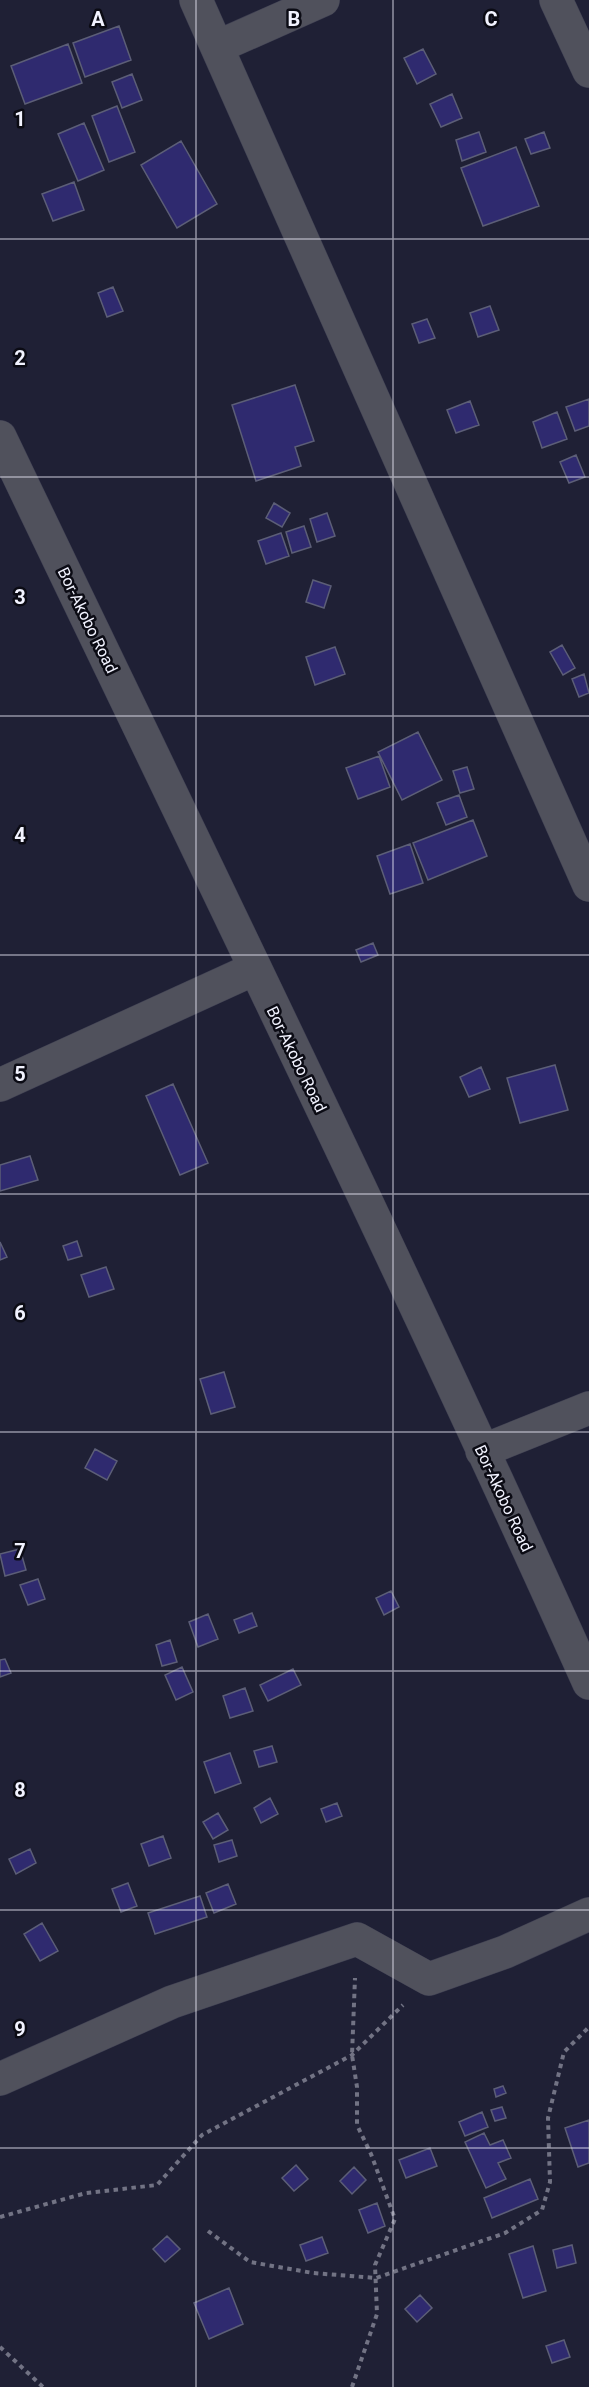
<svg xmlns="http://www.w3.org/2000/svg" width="589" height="2387" viewBox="0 0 589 2387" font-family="Roboto,sans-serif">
<rect width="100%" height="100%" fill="#1f2035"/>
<!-- building -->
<path fill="#2f2a6f" stroke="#5c5e77" stroke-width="1.5" d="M119,26L131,60L85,77L73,43Z
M68,44L82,83L25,104L11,66Z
M423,49L436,74L417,84L404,58Z
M132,74L142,100L122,108L112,82Z
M452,94L462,118L441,127L430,104Z
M117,106L135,152L109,162L92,116Z
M84,123L104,170L78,181L58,134Z
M479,132L486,152L462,161L456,140Z
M544,132L550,148L531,154L525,139Z
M181,141L217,204L177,228L141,165Z
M516,147L539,206L483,226L461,168Z
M74,182L84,210L53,221L42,194Z
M113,287L123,311L107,317L98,293Z
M490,306L499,330L478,337L470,313Z
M427,319L435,338L419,343L412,324Z
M295,385L314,441L295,447L301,466L256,481L232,405Z
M589,399V426L575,431L566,407Z
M470,401L479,425L456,433L447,410Z
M557,412L567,439L542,448L533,422Z
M576,455L585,477L569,483L560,462Z
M274,503L290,513L282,527L266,518Z
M327,513L335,536L317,542L310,519Z
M304,526L311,547L292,553L286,532Z
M281,533L289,556L266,564L258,541Z
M313,580L331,586L324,608L306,602Z
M562,645L575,668L563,675L550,652Z
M335,647L345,674L315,685L306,657Z
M584,674L589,693L579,697L572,679Z
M418,732L442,780L402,800L378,752Z
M379,756L390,787L358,799L346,768Z
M467,767L474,789L460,793L453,771Z
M459,795L467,817L446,825L437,803Z
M473,820L487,856L428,880L413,843Z
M410,844L423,883L390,894L377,856Z
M373,943L378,955L361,962L356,950Z
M555,1065L568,1110L520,1123L507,1078Z
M481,1067L490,1089L469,1097L460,1077Z
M173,1084L208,1163L180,1175L146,1096Z
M30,1156L38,1180L0,1191V1165Z
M77,1241L82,1256L68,1260L63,1246Z
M0,1242L7,1257L0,1260Z
M106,1267L114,1289L89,1297L81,1275Z
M224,1372L235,1407L211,1414L200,1379Z
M95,1449L117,1461L107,1480L85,1468Z
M20,1549L26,1570L5,1576L0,1554Z
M38,1579L45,1599L28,1605L20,1585Z
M391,1591L399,1607L384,1615L376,1598Z
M252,1613L257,1626L239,1633L234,1620Z
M208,1614L218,1639L198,1647L189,1622Z
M170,1640L177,1662L162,1666L156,1645Z
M5,1659L11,1673L0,1677V1660Z
M182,1667L193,1692L176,1700L165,1675Z
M293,1669L301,1685L268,1701L260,1685Z
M245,1688L253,1711L230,1718L223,1696Z
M272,1746L277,1762L259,1767L254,1751Z
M230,1753L241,1783L215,1793L204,1762Z
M270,1798L278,1814L261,1823L254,1808Z
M337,1803L342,1816L326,1822L321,1809Z
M218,1813L228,1830L213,1839L203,1822Z
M163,1836L171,1858L149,1866L141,1844Z
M232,1840L237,1856L219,1862L214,1845Z
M30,1849L36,1863L16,1874L9,1859Z
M128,1883L137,1906L121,1912L112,1889Z
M228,1884L236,1904L214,1913L206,1893Z
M200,1896L207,1917L155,1934L148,1913Z
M42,1923L58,1951L40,1961L24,1934Z
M503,2086L506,2093L496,2097L494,2089Z
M502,2107L506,2118L495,2121L491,2110Z
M482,2112L488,2127L465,2136L459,2122Z
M589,2120V2163L578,2167L565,2128Z
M484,2133L490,2145L503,2140L511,2158L498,2163L506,2179L486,2188L465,2142Z
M430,2148L437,2166L406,2178L399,2160Z
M296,2165L308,2179L294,2191L282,2178Z
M354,2167L366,2180L352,2194L340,2181Z
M530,2179L538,2199L492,2218L484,2198Z
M377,2203L385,2226L368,2233L359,2210Z
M167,2236L180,2249L165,2262L153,2249Z
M322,2237L328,2253L306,2261L300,2245Z
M572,2245L576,2263L557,2268L553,2250Z
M533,2246L546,2291L523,2298L509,2254Z
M229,2288L243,2324L209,2339L194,2303Z
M420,2295L432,2308L417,2322L405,2309Z
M564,2340L570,2357L552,2363L546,2346Z"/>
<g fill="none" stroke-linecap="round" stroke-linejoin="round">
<defs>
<path id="minor" d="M196,0L589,885
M556,0L589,71
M217,47L323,0
M0,437C198,851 401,1264 589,1683
M0,1085L254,969
M482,1451L589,1408
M0,2079L172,2002L357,1939L429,1979L505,1952L589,1914"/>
</defs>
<!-- minor casing -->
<use href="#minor" stroke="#3d3e51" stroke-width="34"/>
<!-- path -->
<path stroke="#727384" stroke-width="4" stroke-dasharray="4.5 4.5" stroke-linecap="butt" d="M0,2217L86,2193L157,2185L202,2135L352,2055L403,2005
M208,2231L250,2262L313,2273L376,2278L505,2233L542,2210L550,2182L548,2118L564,2052L589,2027
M0,2347L43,2387
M352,2387L377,2314L375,2265L395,2219L371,2154L357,2125V2087L352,2055L355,1978"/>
<!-- minor -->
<use href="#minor" stroke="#50515c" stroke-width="33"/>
</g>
<!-- grid -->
<path fill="none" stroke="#f2f3ff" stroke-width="1.5" stroke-opacity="0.55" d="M196,0V2387M393,0V2387M0,239H589M0,477H589M0,716H589M0,955H589M0,1194H589M0,1432H589M0,1671H589M0,1910H589M0,2148H589"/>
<g text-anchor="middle" stroke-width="5" stroke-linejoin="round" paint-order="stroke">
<!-- street labels -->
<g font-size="16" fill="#f2f3ff" stroke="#0b0b14">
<text transform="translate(88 620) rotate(64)" y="6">Bor-Akobo Road</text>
<text transform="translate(297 1059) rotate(64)" y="6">Bor-Akobo Road</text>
<text transform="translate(504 1498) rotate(65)" y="6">Bor-Akobo Road</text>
</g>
</g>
<g font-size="20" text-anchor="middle" font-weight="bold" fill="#f2f3ff" stroke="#0b0b14" stroke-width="5" stroke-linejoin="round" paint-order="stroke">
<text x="98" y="26">A</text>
<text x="294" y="26">B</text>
<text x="491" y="26">C</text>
<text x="20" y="126">1</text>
<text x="20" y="365">2</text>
<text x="20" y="604">3</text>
<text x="20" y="842">4</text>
<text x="20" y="1081">5</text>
<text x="20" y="1320">6</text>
<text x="20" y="1558">7</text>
<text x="20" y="1797">8</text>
<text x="20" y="2036">9</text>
</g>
</svg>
